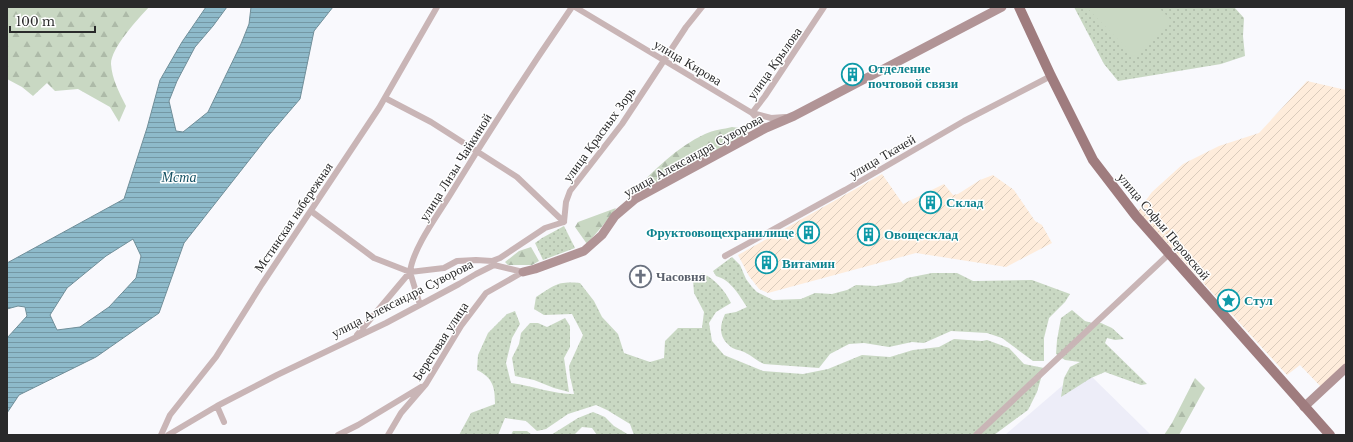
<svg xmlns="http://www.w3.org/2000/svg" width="1353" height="442" viewBox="0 0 1353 442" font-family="'Libre Baskerville',serif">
<defs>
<pattern id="industrial-furrows" width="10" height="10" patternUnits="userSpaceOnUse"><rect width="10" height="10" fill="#feecdb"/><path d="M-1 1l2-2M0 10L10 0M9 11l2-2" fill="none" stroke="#dacbbc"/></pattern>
<pattern id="grass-dots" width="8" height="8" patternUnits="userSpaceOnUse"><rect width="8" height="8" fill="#c9d8c3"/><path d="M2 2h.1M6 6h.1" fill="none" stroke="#adbaa8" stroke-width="1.8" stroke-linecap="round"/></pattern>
<pattern id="forest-firs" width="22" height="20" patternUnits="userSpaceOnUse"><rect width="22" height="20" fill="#c9d8c3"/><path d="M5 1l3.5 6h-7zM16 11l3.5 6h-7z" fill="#adbaa8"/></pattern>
<pattern id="water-rules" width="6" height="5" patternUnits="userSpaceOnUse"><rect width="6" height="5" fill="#8ebaca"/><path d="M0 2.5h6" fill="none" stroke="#7497a4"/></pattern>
</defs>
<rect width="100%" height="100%" fill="#f9f9fd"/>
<!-- industrial -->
<path fill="url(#industrial-furrows)" d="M1307,81L1346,90V326L1345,327L1346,328V370L1324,390L1300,365L1287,375L1138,211L1152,192L1183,164L1219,146L1259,133Z
M882,174L903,204L944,184L953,195L958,194L980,180L993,175L1014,190L1035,221L1042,225L1052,243L1006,267L916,253L768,293L759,289L749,276L738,255Z"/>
<!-- built -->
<path fill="#ededf8" d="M1083,368L1151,435H1005Z"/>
<!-- grass -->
<path fill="url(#grass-dots)" d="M1074,7H1234L1244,18L1243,36L1245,56L1221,64L1118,81L1104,64Z
M564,226L575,248L543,260L535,243L542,238Z
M732,257L740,265L746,279L752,287L757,292L773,300L801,299L815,293L832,294L847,290L856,285L876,286L901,282L907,278L932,273H957L973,281L1032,280L1070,294L1065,302L1049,318L1044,338V361H1033L1002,338L987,333L951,331L924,343L912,342L889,347L864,343L849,344L830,354L819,368L764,364C757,361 752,356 746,353C741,350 735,350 731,347C719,338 719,327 725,314L736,312L747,307C739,295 731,280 716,276L713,271Z
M703,273C716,281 724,289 731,303L716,312L709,323L712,341L724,355L763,371L803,374L828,369L862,355L890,357L913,350L939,347L954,339L982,341L987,340L1009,348L1024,364L1044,368L1037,392L1028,410L994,435H634L630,424L607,410L596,405L568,414L546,429L537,431L526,421L505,418L498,435H459L471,413L495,404C495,387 493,378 477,370L478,355L488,333L507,314L515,311L520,324L512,338L506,363L511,383C533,386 553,394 574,394L570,376L569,366L583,335L572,314L544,315L534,309L536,297C555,285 557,281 580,283L594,301L602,317L618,334L624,353L650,362L664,358L665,341L678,328H702L704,312L694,293L693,279Z
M1072,310L1085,321L1092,323H1101L1112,328L1124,339L1115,340L1107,338L1105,343L1147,384L1141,385L1105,372L1091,378L1061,397L1064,378L1070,367L1080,362L1065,360L1056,354L1057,340L1061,318Z
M565,318L570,326V347L564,358L569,392L554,388L534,380L515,376L512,358L519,344L521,333L530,323H538L547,327Z
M593,412L605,417L614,426L629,435H597L592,428L582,427L574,435H551L578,418Z
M513,431H527L532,435H511Z"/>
<!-- forest -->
<path fill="url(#forest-firs)" d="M7,7H149C138,19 111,48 111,64C112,79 119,92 126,106L119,122L110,107L78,89L55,91L47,83L33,96L22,87L7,79Z
M732,127L747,129L748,136L648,188L633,192C654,170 677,147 705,134C713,130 724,129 732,127Z
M616,208L610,217L587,244L575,227L578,222Z
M531,247L539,261L532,265H508L505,262L519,251Z
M1195,378L1205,388L1179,435H1164L1172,423Z"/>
<!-- garden -->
<path fill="#c9d8c3" d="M1086,7H1158L1172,21L1136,58Z"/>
<!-- water -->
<path fill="url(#water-rules)" stroke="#708f9a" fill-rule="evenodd" d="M206,7H227L213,26L195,47L177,81L169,101L176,131L183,132L208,112L241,44L249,24L251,7H333L314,31L300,99L269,135L184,243L159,313L96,357L19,395L7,413V338L27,316L25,307L18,306L7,309V263L124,199L147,128L160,80L182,42ZM133,239L141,256L136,278L109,307L80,327L57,330L50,315L67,288L106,256Z"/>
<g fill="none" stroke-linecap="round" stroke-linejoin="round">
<!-- street -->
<path stroke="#c9b5b6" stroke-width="6" d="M575,7L752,113L771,118L785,117
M385,98L431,122L517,177L564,222
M766,128L752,113L765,96L824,7
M311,211L374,258L410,272L420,305
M725,256L845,190L964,121L1051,76
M410,272L444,268L457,261L476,260L492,261L500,258L545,228L564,222L566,202L570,191L622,124L686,27L702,7
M357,335L410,272C413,248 437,216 450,195C489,131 530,68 572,7
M217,406L224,422
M161,435L170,415L216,357L262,284L379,108L437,7
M168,435L217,406L277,375L386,323L459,284L476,274L494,265L523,272
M338,435L358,425L421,387
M388,435L401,413L426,384L461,326L486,293L523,272
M976,435L1169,254"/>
<!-- secondary -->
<path stroke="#b19496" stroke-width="9" d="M523,272L535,269L584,251L602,235L615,216L635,199L766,128L794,116L1002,7
M1304,407L1346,368"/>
<!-- primary -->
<path stroke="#9f7c7e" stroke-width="10" d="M1019,7L1051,76L1093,160L1136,216L1330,435"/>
</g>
<!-- icons -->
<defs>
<symbol id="building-ring" viewBox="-11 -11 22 22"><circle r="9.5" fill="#fff" stroke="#0f9aa8" stroke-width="1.5"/><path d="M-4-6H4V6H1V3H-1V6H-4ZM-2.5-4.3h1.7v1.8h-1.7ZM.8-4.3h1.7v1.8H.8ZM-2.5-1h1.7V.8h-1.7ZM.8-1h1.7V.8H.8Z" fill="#0f9aa8"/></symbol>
<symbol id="church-ring" viewBox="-11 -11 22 22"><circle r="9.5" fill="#fff" stroke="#6b7280" stroke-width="1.5"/><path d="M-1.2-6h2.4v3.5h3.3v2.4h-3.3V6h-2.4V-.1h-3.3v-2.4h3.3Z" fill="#6b7280"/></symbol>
<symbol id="sight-ring" viewBox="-11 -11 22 22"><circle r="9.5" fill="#fff" stroke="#0f9aa8" stroke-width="1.5"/><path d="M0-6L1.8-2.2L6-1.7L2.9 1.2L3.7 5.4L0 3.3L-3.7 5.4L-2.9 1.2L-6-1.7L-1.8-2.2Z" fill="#0f9aa8"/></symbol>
</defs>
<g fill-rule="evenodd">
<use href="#building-ring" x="840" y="62" width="25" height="25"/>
<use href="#building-ring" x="918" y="190" width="25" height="25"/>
<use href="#building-ring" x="796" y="220" width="25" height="25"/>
<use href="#building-ring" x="856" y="222" width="25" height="25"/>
<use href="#building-ring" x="754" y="250" width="25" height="25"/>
<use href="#church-ring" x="628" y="264" width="25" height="25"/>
<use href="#sight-ring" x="1216" y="288" width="25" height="25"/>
</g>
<g text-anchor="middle" stroke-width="3" stroke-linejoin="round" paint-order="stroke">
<!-- street labels -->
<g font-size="13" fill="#2a2a2b" stroke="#fff">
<text transform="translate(688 62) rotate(31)" y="5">улица Кирова</text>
<text transform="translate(774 63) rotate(-55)" y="5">улица Крылова</text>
<text transform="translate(599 134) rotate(-54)" y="5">улица Красных Зорь</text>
<text transform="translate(693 155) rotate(-29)" y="5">улица Александра Суворова</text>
<text transform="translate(882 156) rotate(-30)" y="5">улица Ткачей</text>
<text transform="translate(455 167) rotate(-58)" y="5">улица Лизы Чайкиной</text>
<text transform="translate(293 217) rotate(-56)" y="5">Мстинская набережная</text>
<text transform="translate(1164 226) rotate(50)" y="5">улица Софьи Перовской</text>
<text transform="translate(402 298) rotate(-27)" y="5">улица Александра Суворова</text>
<text transform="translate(440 341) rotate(-57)" y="5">Береговая улица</text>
</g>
<!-- culture labels -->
<g font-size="13" font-weight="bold" fill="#0d838f" stroke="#fff" text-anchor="start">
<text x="868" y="73">Отделение<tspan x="868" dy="15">почтовой связи</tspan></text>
<text x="946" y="207">Склад</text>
<text x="794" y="237" text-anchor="end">Фруктоовощехранилище</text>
<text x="884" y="239">Овощесклад</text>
<text x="782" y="268">Витамин</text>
<text x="1244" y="305">Стул</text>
</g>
<!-- worship labels -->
<g font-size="13" font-weight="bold" fill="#5b616d" stroke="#fff" text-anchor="start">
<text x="656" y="281">Часовня</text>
</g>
<!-- water labels -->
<g font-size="14" font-style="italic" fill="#185365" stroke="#fff">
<text x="179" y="182">Мста</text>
</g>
</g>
<!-- border -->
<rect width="1353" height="442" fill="none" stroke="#2a2a2b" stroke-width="16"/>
<!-- scale -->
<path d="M10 26v6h85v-6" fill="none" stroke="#2a2a2b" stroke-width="2"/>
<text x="16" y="26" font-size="12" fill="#2a2a2b" stroke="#ffffff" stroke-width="3" paint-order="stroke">100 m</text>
</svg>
